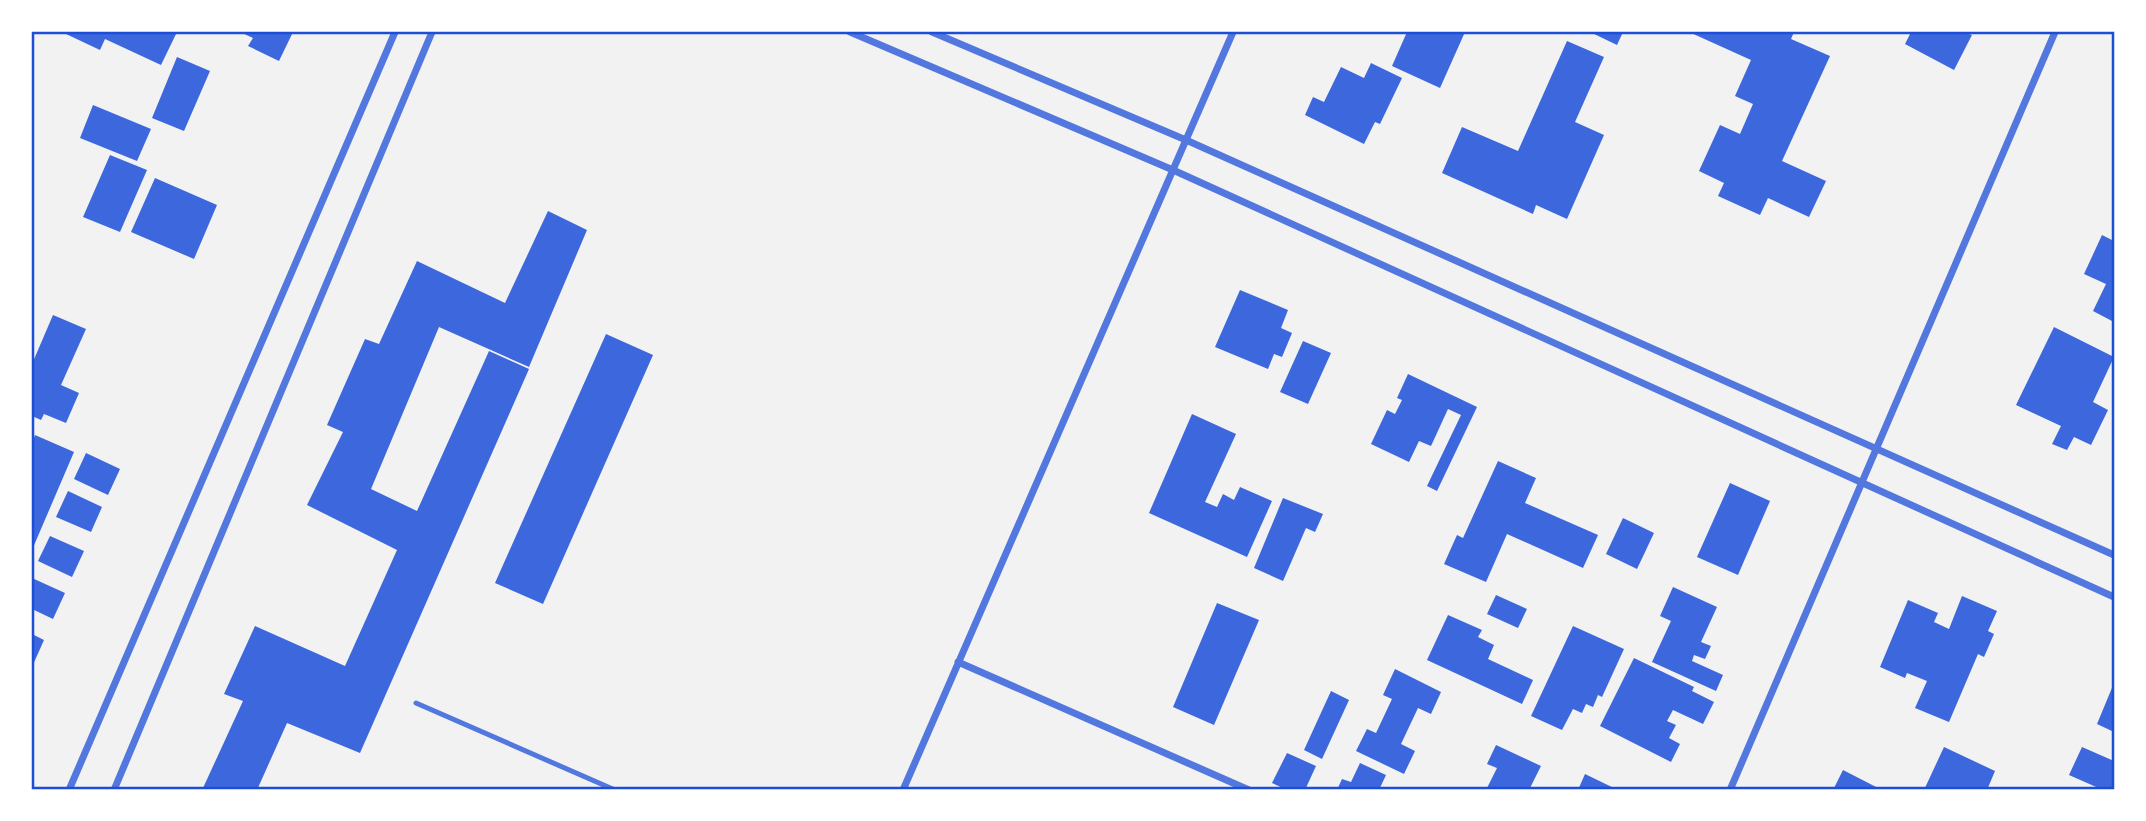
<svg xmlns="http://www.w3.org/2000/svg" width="2146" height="821" viewBox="0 0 2146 821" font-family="Rubik,sans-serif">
<rect width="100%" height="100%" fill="#f2f2f2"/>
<!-- building -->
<path fill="#3d67dc" d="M68,32H177L161,65L105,39L100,50L66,34Z
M240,32H293L279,61L248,46L253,38Z
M1407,32H1465L1440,88L1392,66Z
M1590,32H1623L1617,45Z
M1689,32H1794L1791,39L1830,56L1782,161L1826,181L1809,217L1768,198L1760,215L1718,196L1724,183L1699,171L1720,125L1740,134L1753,104L1735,96L1751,60Z
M1911,32H1964L1972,35L1954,70L1905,44Z
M1567,41L1604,57L1575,122L1604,135L1567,219L1536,205L1533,214L1442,173L1462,127L1518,151Z
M177,57L210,71L184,131L152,118Z
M1371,63L1402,78L1380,124L1375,122L1364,144L1305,115L1313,97L1324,102L1341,67L1364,78Z
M93,105L151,129L137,161L80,138Z
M110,155L147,170L120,232L83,217Z
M155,178L217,205L194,259L131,232Z
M548,211L587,230L529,367L439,327L371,489L417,511L489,351L529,369L360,753L287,723L257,790L203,788L243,701L224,694L255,626L345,666L397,550L307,505L343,432L327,425L365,339L379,344L417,261L505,303Z
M2102,235L2114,241V316L2112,321L2093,311L2106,284L2084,274Z
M1240,290L1288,310L1281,328L1292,333L1282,357L1274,354L1268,369L1215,347Z
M53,315L86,329L61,385L79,393L66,423L44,414L41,420L32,416V364Z
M2054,327L2114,357L2093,402L2108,410L2091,445L2074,437L2067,450L2052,444L2061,426L2016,405Z
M606,334L653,355L543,604L495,583Z
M1303,341L1331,353L1308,404L1280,392Z
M1408,374L1477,407L1437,491L1427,486L1461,415L1448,409L1431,446L1419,441L1409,462L1371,444L1387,410L1395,414L1402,400L1397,398Z
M1192,414L1236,434L1205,502L1217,507L1223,494L1234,500L1240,487L1272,501L1247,557L1149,513Z
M35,435L74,452L32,550V443Z
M86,453L120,469L108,495L74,479Z
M1498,461L1536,478L1525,503L1598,535L1583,568L1507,534L1486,582L1444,564L1457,535L1463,538Z
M1730,483L1770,501L1738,575L1697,557Z
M68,491L102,507L91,532L56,517Z
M1283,498L1323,514L1315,532L1306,528L1283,581L1254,568Z
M1623,518L1654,533L1637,569L1606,554Z
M50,536L84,551L72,577L38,561Z
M32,578L65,593L53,619L32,609Z
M1673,587L1717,607L1701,642L1711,646L1705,659L1694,655L1692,661L1723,675L1716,691L1652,662L1671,621L1660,616Z
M1496,595L1527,609L1518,628L1487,614Z
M1962,596L1997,611L1988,631L1994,634L1984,657L1978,654L1949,722L1915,708L1927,681L1907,673L1905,678L1880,667L1908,600L1938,613L1934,622L1949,629Z
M1217,603L1259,620L1214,725L1173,707Z
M1448,615L1482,630L1478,637L1494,645L1488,659L1533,680L1522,704L1427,660Z
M1573,626L1624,649L1602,697L1598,695L1593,707L1586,704L1582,713L1573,709L1562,730L1531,716Z
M32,634L44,640L32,667Z
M1634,658L1694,687L1692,691L1714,702L1703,724L1673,710L1667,721L1676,725L1669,738L1680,744L1671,762L1600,726Z
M1395,669L1441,692L1431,714L1418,708L1401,744L1415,751L1404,774L1356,751L1367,729L1376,733L1392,699L1383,695Z
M2114,683V732L2097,724Z
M1331,691L1349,700L1322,759L1304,750Z
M1496,745L1541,766L1529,790H1486L1497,768L1487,764Z
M1944,747L1995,771L1987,790H1924Z
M2082,747L2114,761V790H2103L2069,775Z
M1287,753L1316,766L1305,790H1287L1272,783Z
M1360,763L1386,775L1379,790H1337L1342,779L1351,782Z
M1843,770L1882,790H1833Z
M1585,774L1618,790H1578Z"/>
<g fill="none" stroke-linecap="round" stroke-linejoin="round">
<!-- service -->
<path stroke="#5277de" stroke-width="5" d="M416,703L615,790"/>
<!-- minor -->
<path stroke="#5277de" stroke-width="7" d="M850,32L1173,170L2114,597
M932,32L1186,140L2114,555
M958,662L1249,790
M69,790L395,32
M114,790L432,32
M903,790L1233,32
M1730,790L2055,32"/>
</g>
<!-- border -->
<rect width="2146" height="821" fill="none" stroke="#ffffff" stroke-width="66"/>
<rect x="33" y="33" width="2080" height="755" fill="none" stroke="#1d4ed8" stroke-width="2.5"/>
</svg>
